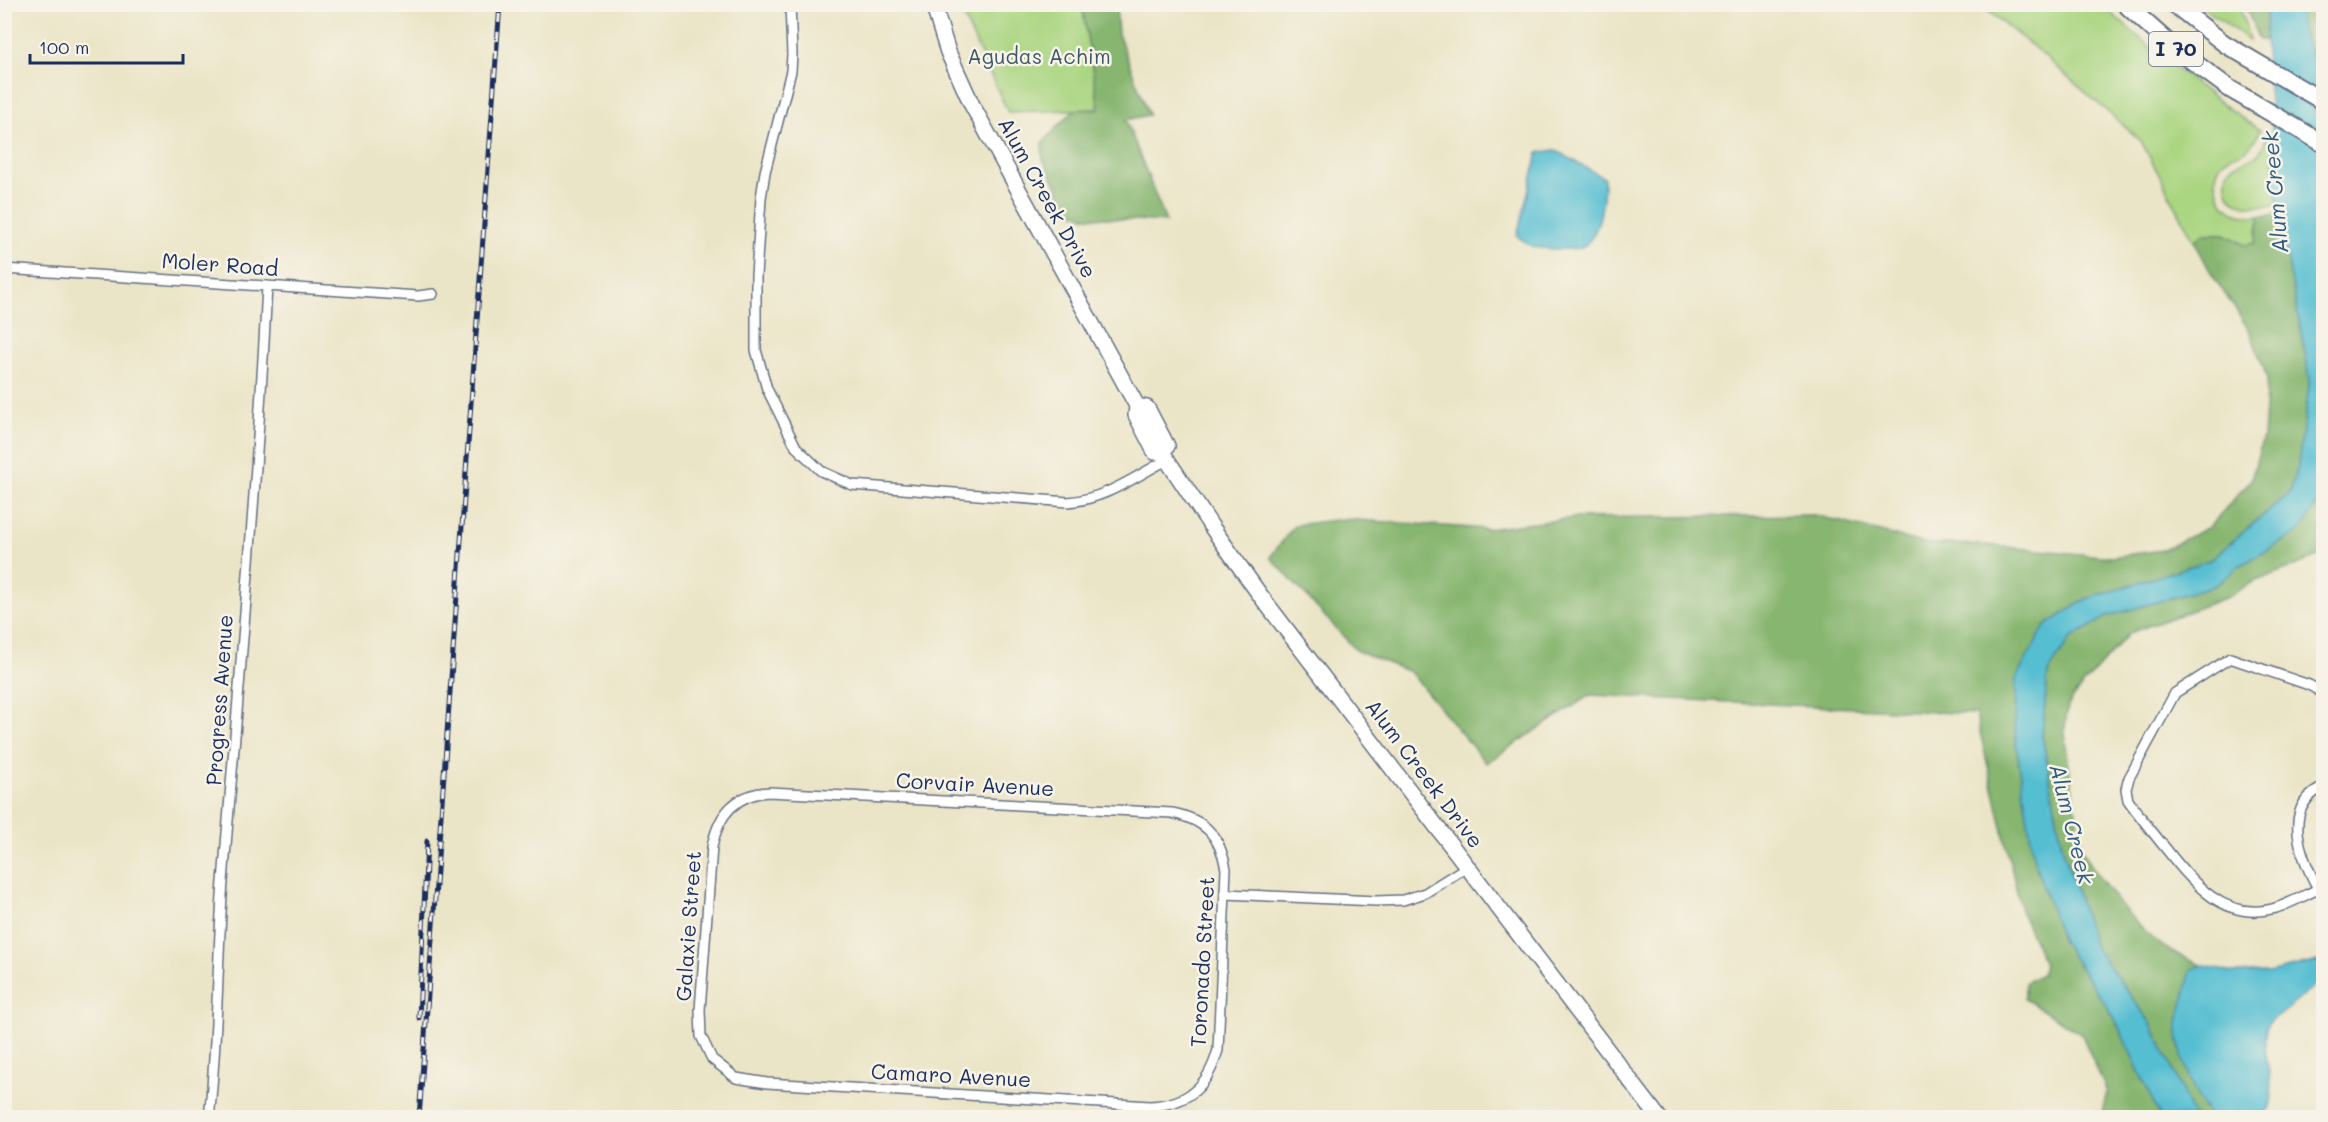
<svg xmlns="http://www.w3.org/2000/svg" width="2328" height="1122" viewBox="0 0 2328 1122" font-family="Mali,sans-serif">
<rect width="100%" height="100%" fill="#f7f3e8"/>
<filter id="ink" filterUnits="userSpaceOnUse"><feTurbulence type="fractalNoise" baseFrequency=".0167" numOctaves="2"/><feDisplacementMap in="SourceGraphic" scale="12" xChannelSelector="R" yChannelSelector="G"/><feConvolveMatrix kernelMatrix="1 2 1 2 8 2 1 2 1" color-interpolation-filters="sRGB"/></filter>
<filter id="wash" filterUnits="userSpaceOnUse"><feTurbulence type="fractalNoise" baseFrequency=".008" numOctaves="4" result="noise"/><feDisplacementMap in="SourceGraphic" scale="24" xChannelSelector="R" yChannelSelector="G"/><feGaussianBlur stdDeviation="1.35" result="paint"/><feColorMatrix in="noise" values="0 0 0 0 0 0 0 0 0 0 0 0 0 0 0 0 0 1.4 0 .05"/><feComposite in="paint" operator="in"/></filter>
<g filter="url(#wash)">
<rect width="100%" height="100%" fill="#ebe5c7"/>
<!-- green -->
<path fill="#aad581" stroke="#628270" stroke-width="1.5" d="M958,5H1082L1099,109L1008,112Z
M1969,5H2102C2153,51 2202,91 2260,130C2257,137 2253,144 2247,149C2242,153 2235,154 2230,157C2213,165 2214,183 2220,197C2227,214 2243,216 2260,216L2255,243L2245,245L2225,234H2203L2194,241L2141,141L2036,49L1988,11Z
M2199,5H2240L2249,40L2205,9Z
M2268,134L2271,136L2278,204C2253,208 2219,209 2227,172C2235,161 2246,163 2256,156C2263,151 2265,141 2268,134Z"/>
<!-- forest -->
<path fill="#87b66f" stroke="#517266" stroke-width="1.5" d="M1082,5H1116L1118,34L1149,115L1126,120L1166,222L1087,217L1069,211L1043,159L1042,143L1074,110L1099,109Z
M2245,5H2267L2265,40H2259Z
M2297,5H2323V75L2320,74L2304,38Z
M2279,214L2310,379L2298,466L2290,493L2210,560L2086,599L2045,626L2015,736L2034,860L2062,941L2114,1017L2160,1117H2101L2107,1092L2082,1035L2025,999V983L2042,974L2044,963L2022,914L1976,714L1590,695L1486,763L1410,672L1357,651L1270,557L1295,525L1344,519L1487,529L1573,518L1815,515L1922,543L1985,545L2111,557L2163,550L2209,527L2251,480L2263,437L2267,378L2250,331L2213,276L2194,241L2203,234H2225L2245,245L2255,243L2260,216Z
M2323,493V555L2251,583L2228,597L2129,633L2076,693L2068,706L2064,733L2081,846C2095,877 2141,935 2171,951C2180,956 2191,960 2201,965L2191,970L2203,1108L2211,1117H2194L2152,1025L2094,946L2062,846L2042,735L2048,672L2070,639L2108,616L2216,585L2239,566L2300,532Z"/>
<!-- water -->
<path fill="#55bed1" stroke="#387698" stroke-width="1.5" d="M2267,5H2297L2304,38L2320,74L2323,165L2321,206L2324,252L2323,493L2300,532L2239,566L2216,585L2108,616L2070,639L2048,672L2042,735L2062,846L2094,946L2152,1025L2194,1117H2160L2114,1017L2062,941L2034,860L2015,736L2016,678L2045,626L2086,599L2210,560L2290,493L2298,466L2310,379L2279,214L2265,40Z
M1555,150L1604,178C1604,197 1601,236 1582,247C1576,250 1562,249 1555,249C1534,248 1533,249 1517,236L1538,153Z
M2323,960V979C2310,990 2297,1001 2284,1012C2279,1015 2272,1018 2269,1023C2253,1047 2291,1110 2257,1117C2243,1120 2225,1118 2211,1117C2195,1099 2176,1050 2178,1025C2180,1007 2187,988 2191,970L2201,965L2233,973H2268Z"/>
</g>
<g filter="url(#ink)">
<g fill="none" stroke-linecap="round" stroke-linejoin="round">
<defs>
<path id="minor" d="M790,4L792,54L791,71L765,172L761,198L756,276V350L767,389L796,447L821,471L852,485L1068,502C1106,499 1134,477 1167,460
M4,269L418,296L433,294
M2324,787C2276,808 2305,867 2324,899
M769,792L1172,813C1206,820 1220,836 1226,869L1218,1050C1208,1086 1189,1104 1150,1106L767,1083L736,1078L712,1059L701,1036L700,1010L712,847C718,815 735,794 769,792Z
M2318,889C2303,896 2288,905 2272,909C2224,921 2193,883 2167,850C2154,834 2140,817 2128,800L2126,789L2129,778L2175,693L2230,658L2309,685L2318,690L2324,696
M1226,894L1376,901L1403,900L1425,893L1468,866
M209,1118C218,1039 217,961 223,882C239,684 257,485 267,286"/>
<path id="primary" d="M933,4L948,52L972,105L1137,406L1136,415L1155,452H1162L1211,526L1260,595L1659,1118
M1137,406L1147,408L1167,446L1162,452"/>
<path id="motorway" d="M2125,4L2172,46L2230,89L2324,144
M2174,4L2225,44L2324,102"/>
</defs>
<!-- minor casing -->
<use href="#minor" stroke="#646f83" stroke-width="12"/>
<!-- primary casing -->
<use href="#primary" stroke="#646f83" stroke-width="18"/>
<!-- motorway casing -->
<use href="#motorway" stroke="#646f83" stroke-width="20"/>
<!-- minor -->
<use href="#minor" stroke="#fff" stroke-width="9"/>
<!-- primary -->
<use href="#primary" stroke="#fff" stroke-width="15"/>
<!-- motorway -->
<use href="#motorway" stroke="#fff" stroke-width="16"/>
<defs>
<path id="rail" d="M419,1018L427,841
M419,1118L500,4"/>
</defs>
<!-- rail casing -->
<use href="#rail" stroke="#1b2f5e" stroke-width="5"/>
<!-- rail -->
<use href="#rail" stroke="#f7f3e8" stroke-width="3" stroke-dasharray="9" stroke-linecap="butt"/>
</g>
</g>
<g text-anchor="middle" stroke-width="5" stroke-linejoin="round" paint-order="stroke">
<!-- shield labels -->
<rect fill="#f7f3e8" stroke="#5d6a87" stroke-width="1.5" x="2149" y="32" width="54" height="34" rx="4.5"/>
<g font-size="20" font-weight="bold" fill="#1b2f5e">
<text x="2176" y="56">I 70</text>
</g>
<!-- park labels -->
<g font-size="21" fill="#3f5867" stroke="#f7f3e8">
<text x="1039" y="64">Agudas Achim</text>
</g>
<!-- street labels -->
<g font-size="21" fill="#1b2f5e" stroke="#f7f3e8">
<text transform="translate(1047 198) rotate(61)" y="7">Alum Creek Drive</text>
<text transform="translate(220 265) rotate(4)" y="7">Moler Road</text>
<text transform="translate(220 700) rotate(-86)" y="7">Progress Avenue</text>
<text transform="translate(1424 774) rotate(53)" y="7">Alum Creek Drive</text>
<text transform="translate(975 785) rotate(3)" y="7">Corvair Avenue</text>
<text transform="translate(689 926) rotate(-86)" y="7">Galaxie Street</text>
<text transform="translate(1203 962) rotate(-87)" y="7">Toronado Street</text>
<text transform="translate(951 1076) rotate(3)" y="7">Camaro Avenue</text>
</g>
<!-- water labels -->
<g font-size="22" font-style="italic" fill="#2c5a80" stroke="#f7f3e8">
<text transform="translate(2275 192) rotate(-95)" y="8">Alum Creek</text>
<text transform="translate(2072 824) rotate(76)" y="8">Alum Creek</text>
</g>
</g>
<!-- margin -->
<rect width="2328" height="1122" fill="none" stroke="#f7f3e8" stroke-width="24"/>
<!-- scale -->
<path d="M30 54v9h153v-9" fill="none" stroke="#1b2f5e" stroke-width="3"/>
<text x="39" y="54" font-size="18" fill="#1b2f5e" stroke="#f7f3e8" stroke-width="4.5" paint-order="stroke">100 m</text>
</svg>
